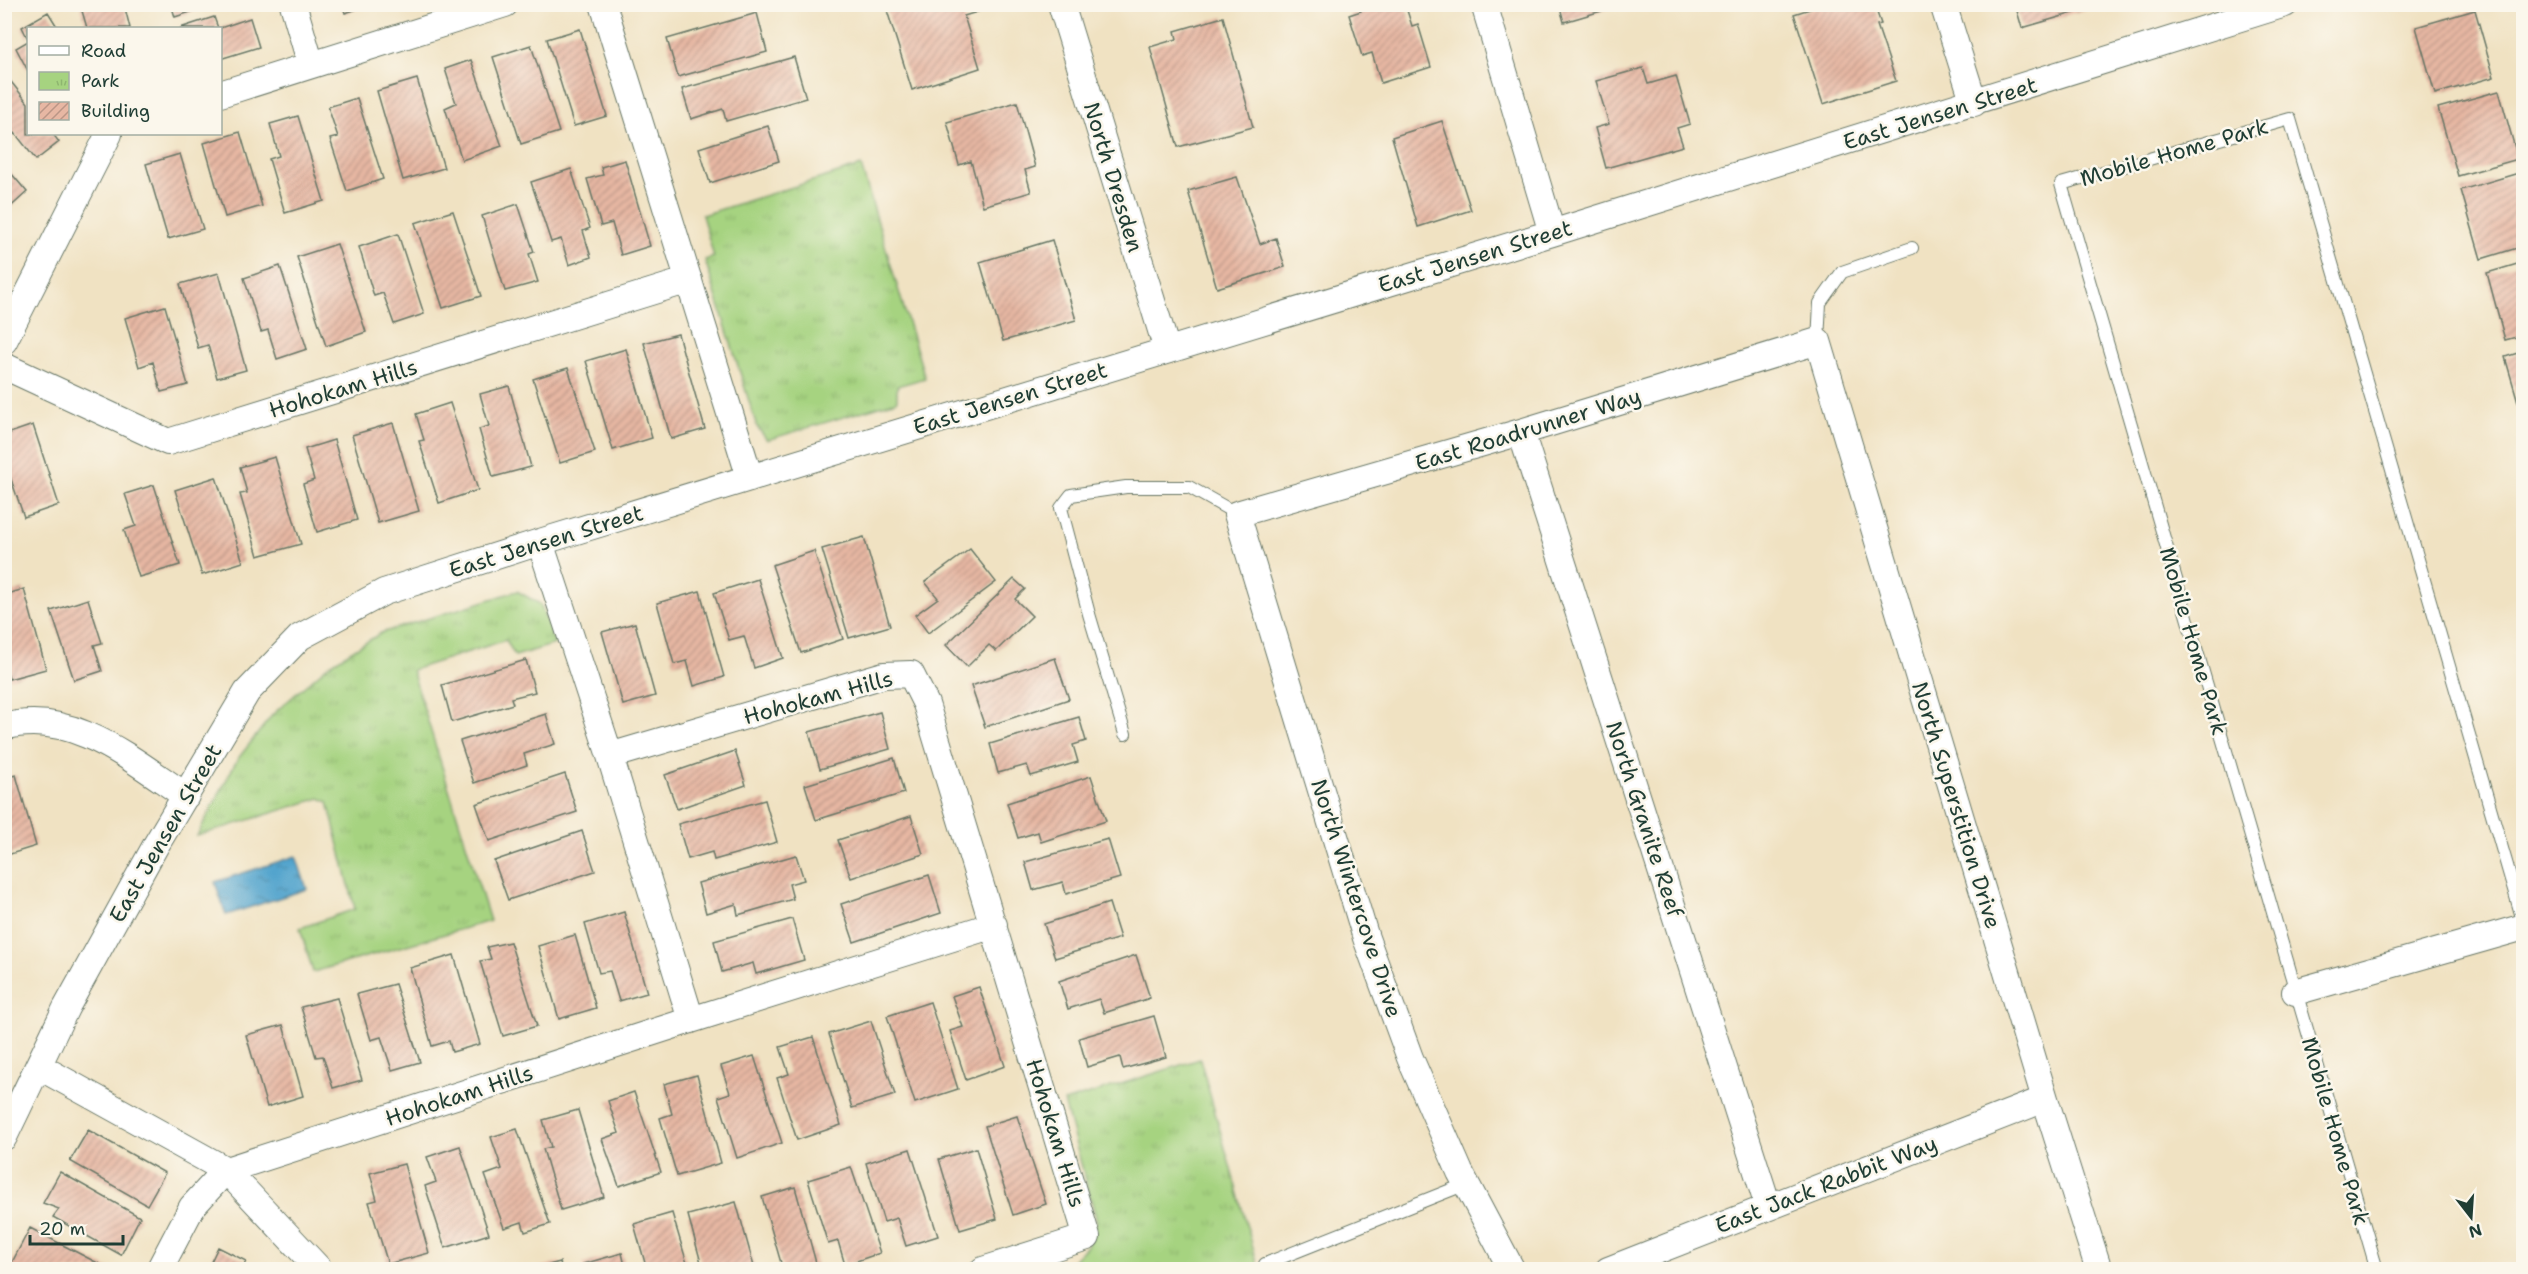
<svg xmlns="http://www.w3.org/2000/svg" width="2528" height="1274" viewBox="0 0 2528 1274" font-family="'Shantell Sans',sans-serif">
<defs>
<pattern id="park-tufts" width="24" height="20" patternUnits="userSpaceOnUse" patternTransform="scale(1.5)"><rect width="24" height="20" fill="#a6d380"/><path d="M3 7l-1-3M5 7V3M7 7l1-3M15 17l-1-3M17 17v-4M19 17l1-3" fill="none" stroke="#8eb66f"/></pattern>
<pattern id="water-ripples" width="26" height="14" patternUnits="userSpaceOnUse" patternTransform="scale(1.5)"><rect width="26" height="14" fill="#53a4cd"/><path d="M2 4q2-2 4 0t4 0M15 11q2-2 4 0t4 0" fill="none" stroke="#4487a7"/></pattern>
<pattern id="building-hatch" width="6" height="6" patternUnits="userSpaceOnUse" patternTransform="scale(1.5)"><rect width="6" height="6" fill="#e7b7a3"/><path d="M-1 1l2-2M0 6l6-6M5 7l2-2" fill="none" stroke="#bb9686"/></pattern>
</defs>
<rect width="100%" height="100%" fill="#fbf7ec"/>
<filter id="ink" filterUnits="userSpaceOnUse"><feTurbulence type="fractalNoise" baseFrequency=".0167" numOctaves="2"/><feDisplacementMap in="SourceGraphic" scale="12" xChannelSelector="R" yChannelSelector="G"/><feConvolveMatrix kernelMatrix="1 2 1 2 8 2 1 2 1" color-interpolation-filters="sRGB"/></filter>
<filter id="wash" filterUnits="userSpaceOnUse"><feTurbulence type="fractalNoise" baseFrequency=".008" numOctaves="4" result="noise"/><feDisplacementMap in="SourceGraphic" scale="24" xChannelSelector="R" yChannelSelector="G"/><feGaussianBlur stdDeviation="1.35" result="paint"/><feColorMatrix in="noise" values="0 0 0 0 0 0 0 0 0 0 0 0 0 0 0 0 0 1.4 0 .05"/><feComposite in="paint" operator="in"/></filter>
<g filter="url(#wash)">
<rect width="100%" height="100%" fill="#f0e2c2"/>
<!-- park -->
<path fill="url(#park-tufts)" stroke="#62885a" stroke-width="1.5" d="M861,166L925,378L897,386V401L767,440L757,427L705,260L714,257L702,215Z
M517,591L540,604L555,644L515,656L506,640L412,670L490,921L313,972L300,928L355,909L328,802L320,798L197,836L237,760L273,714L330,664L381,633Z
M1200,1059L1259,1269H1071L1069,1265L1087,1246L1097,1221L1064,1102Z"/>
<!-- water -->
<path fill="url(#water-ripples)" stroke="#397080" stroke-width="1.5" d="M296,856L307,889L226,915L215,882Z"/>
<g id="blocks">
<!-- building -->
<path fill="url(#building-hatch)" d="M80,4H124L130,28H87Z
M171,4H212V5L175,17Z
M342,4H370V5L345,13Z
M885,4H989L990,8L964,16L980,68L912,90Z
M1359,4H1405L1412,26L1418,24L1431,67L1381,83L1372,53L1362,56L1349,15L1361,11Z
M1559,4H1622V5L1564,22Z
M1825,4H1874L1881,24L1877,25L1896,81L1823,104L1794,14Z
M2015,4H2094V7L2022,28Z
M2475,10L2494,77L2435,94L2416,27Z
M48,12L58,28H28V39L22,27Z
M757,13L767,52L678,77L667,39Z
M214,17L218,28H180Z
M1223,17L1253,127L1178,147L1150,47L1177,39L1175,31Z
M250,18L259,47L220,59V28Z
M580,29L607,116L574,126L547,39Z
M28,41V71L16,48Z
M531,45L559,132L521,144L493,57Z
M794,57L806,98L726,121L723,109L691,119L682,89Z
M471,60L502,146L462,160L445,108L456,103L445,69Z
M1643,68L1648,84L1676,76L1690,124L1677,128L1683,146L1606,168L1595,128L1609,124L1596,81Z
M4,73L28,103V134H53L59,142L36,160L15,133L6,141L4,139Z
M417,79L444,168L403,180L377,91Z
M2499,91L2518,159L2458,176L2438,108Z
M357,98L383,179L347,191L330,139L338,137L328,107Z
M1017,102L1035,167L1025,170L1031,192L983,206L971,161L959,165L947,122Z
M298,116L324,201L285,213L269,159L279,156L270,124Z
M1442,121L1471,210L1418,227L1392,137Z
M768,126L779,161L710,183L699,148Z
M240,132L262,206L225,217L204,143Z
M180,154L203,229L168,239L146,164Z
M625,160L650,246L621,255L612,223L601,226L587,179L603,175L601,167Z
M5,166L27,192L5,212Z
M571,169L590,228L583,231L591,257L569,265L561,239L551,242L531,182Z
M2522,172L2524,246L2481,259L2461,190Z
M1237,177L1260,244L1276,238L1285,267L1217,288L1188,191Z
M518,204L534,252L529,254L538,282L505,291L482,216Z
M453,211L481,296L443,308L415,223Z
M398,234L424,314L394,324L383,293L374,296L359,247Z
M1052,240L1076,320L1003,341L980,262Z
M337,244L366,332L326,346L297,257Z
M2524,262V335L2505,340L2487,273Z
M280,266L307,349L277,359L268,330L261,332L244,278Z
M219,273L246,370L217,378L208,345L198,348L180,284Z
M165,306L188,385L161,392L153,362L139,367L125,318Z
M678,334L705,429L671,439L644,343Z
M626,349L652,438L613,450L586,361Z
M2524,351V419H2523L2505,357Z
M568,368L595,452L560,463L533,379Z
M509,386L531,467L493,477L479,429L489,426L480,394Z
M450,403L478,490L439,503L419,441L424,440L416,414Z
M393,423L419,511L378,523L352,435Z
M33,425L59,505L24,517L4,459V435Z
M334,440L357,520L317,532L303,484L314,480L305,449Z
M275,457L301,544L258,556L240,494L247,493L240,467Z
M216,477L243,562L202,575L175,490Z
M154,485L180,565L139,577L124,530L136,526L125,494Z
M864,537L890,626L849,638L822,549Z
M970,549L996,582L928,633L915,615L938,598L925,582Z
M814,551L843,639L801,653L772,565Z
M758,579L783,658L754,668L744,636L729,640L714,593Z
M1014,579L1025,589L1015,599L1032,616L996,651L989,645L967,667L946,645Z
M24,589L46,669L9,679L4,665V595Z
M700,591L724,677L694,686L687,661L674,664L657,603Z
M88,599L102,643L94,645L102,671L74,680L51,611Z
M635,623L655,696L623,705L602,632Z
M1055,658L1069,699L985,727L971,686Z
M526,660L535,692L511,698L513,704L452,722L442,685Z
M880,712L890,749L820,769L809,732Z
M546,714L555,744L524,754L527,765L474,783L460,741Z
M1079,717L1086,741L1073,745L1078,762L1031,776L1027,765L998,773L990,744Z
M735,751L746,785L677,809L665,775Z
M894,758L904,793L816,820L805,785Z
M565,774L577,812L489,841L476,804Z
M16,775L36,846L4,856V778Z
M1091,776L1106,821L1041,842L1038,832L1018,838L1007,803Z
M765,800L777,842L714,860L712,852L688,859L678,824Z
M911,816L923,854L851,878L838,840Z
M582,831L595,871L508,900L494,861Z
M1108,839L1120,878L1066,894L1063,882L1033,890L1025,862Z
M796,855L804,880L789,884L793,899L738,915L736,904L706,913L698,883Z
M929,875L941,913L854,942L841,904Z
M1109,903L1120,938L1055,958L1044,924Z
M624,912L647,993L619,1001L610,971L599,973L585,924Z
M792,919L804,960L756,974L753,963L722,972L714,941Z
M575,935L596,1008L559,1019L538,946Z
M510,942L537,1026L503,1036L480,961L491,959L487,947Z
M454,955L480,1044L452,1052L449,1041L432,1046L410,968Z
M1136,955L1150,998L1104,1013L1099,999L1068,1009L1059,981Z
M395,984L420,1062L392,1070L381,1037L371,1040L357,994Z
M979,987L1005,1066L966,1080L950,1031L963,1027L952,996Z
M337,998L362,1080L333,1088L323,1056L316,1057L301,1007Z
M930,1002L958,1089L915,1103L887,1016Z
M1154,1016L1166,1057L1123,1069L1120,1057L1087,1067L1079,1038Z
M871,1021L895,1095L852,1108L829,1034Z
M283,1025L303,1096L267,1107L246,1035Z
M813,1037L841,1125L797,1140L777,1078L789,1074L780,1047Z
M754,1056L782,1143L737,1158L718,1097L730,1093L721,1066Z
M697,1075L721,1163L677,1176L660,1118L672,1114L664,1084Z
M634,1092L661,1172L619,1186L602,1139L619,1133L608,1101Z
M578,1110L604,1197L561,1210L543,1149L551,1147L543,1120Z
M1017,1116L1046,1204L1013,1215L985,1126Z
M517,1129L550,1224L525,1232L522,1222L504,1228L485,1175L502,1169L491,1137Z
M88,1130L165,1173L147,1205L70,1161Z
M460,1146L489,1234L445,1248L425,1186L436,1182L427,1157Z
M976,1148L997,1219L960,1230L939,1159Z
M910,1149L938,1236L906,1246L897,1218L884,1222L866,1163Z
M404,1164L429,1253L388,1264L369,1202L377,1200L370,1173Z
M851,1167L880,1253L845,1265L838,1241L828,1244L808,1180Z
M60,1172L140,1217L121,1255L53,1217L59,1209L43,1203Z
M795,1187L818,1270H783L762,1197Z
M736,1202L755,1270H703L688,1215Z
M672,1213L689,1270H647L634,1224Z
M30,1228L111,1270H8Z
M218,1247L246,1261L242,1270H207Z
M622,1253L626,1270H585L583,1264Z
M560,1262L562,1270H535L534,1269Z"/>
</g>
</g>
<g filter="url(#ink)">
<use href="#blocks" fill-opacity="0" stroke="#687766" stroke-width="1.5"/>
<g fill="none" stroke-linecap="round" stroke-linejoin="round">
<defs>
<path id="service" d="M1818,341L1820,303L1842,272L1912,248
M1125,734L1089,614L1061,508L1071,495L1126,487H1189L1237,514
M1265,1264L1466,1184
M2377,1270L2061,184L2290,119L2524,924"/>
<path id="minor" d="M293,4L311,65
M603,4L750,478
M1061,4L1167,350
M1484,4L1552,233
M1943,4L1974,103
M220,94L505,4
M4,341L109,134
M4,366L168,442L689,280
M1521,432L1768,1206
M540,542L610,756L691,1020
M4,727C72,708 133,761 186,796
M610,756L884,675L911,674L926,704L1087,1237L983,1270
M2295,992L2524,927
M38,1066L226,1170L320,1270
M4,1137L66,1008L156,845L247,692L300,637L384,592L540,542L1552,233L2285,4
M159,1270L192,1207L226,1170L691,1020L994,925
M1512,1270L1460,1172L1410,1058L1366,938L1237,514L1521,432L1818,341L2045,1099L2099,1270
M1608,1270L2045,1099"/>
</defs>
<!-- service casing -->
<use href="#service" stroke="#687766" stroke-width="14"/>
<!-- minor casing -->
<use href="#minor" stroke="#687766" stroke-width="28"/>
<!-- service -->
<use href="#service" stroke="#fff" stroke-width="12"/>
<!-- minor -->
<use href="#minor" stroke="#fff" stroke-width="26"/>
</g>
</g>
<g text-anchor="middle" stroke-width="5" stroke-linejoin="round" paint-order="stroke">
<!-- street labels -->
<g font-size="22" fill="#1f3d34" stroke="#fbf7ec">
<text transform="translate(1940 113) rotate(-17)" y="8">East Jensen Street</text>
<text transform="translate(2174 152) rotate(-16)" y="8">Mobile Home Park</text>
<text transform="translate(1114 177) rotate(73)" y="8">North Dresden</text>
<text transform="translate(1475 256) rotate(-17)" y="8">East Jensen Street</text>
<text transform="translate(343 388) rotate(-17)" y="8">Hohokam Hills</text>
<text transform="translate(1010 398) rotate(-17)" y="8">East Jensen Street</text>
<text transform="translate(1528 429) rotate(-17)" y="8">East Roadrunner Way</text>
<text transform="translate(546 541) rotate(-17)" y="8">East Jensen Street</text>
<text transform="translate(2194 641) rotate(74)" y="8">Mobile Home Park</text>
<text transform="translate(818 697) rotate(-15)" y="8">Hohokam Hills</text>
<text transform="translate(1957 805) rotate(73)" y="8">North Superstition Drive</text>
<text transform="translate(1645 819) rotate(72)" y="8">North Granite Reef</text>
<text transform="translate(165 833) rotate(-60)" y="8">East Jensen Street</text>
<text transform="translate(1357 898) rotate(72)" y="8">North Wintercove Drive</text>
<text transform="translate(459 1095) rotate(-18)" y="8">Hohokam Hills</text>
<text transform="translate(2336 1131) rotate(74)" y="8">Mobile Home Park</text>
<text transform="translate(1056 1133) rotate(73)" y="8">Hohokam Hills</text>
<text transform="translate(1826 1184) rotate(-21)" y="8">East Jack Rabbit Way</text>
</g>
</g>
<!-- margin -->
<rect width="2528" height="1274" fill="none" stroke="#fbf7ec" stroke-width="24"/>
<!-- legend -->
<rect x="27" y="27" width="195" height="108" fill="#fbf7ec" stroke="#a3ada2" stroke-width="1.5"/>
<rect x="39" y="46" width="30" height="9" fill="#ffffff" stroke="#a3ada2" stroke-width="1.5"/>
<text x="81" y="57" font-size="18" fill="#1f3d34">Road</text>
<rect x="39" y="72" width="30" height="18" fill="url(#park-tufts)" stroke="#a3ada2" stroke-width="1.5"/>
<text x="81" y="87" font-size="18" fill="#1f3d34">Park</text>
<rect x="39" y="102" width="30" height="18" fill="url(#building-hatch)" stroke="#a3ada2" stroke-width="1.5"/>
<text x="81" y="117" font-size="18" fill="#1f3d34">Building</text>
<!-- north arrow -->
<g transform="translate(2471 1217) rotate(163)" stroke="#fbf7ec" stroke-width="4.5" paint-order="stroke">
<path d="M0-4.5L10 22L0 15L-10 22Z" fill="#1f3d34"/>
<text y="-9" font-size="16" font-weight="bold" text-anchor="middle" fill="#1f3d34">N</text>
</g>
<!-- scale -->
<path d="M30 1235v9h93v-9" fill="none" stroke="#1f3d34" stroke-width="3"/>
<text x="39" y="1235" font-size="18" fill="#1f3d34" stroke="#fbf7ec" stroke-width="4.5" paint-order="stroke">20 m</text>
</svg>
